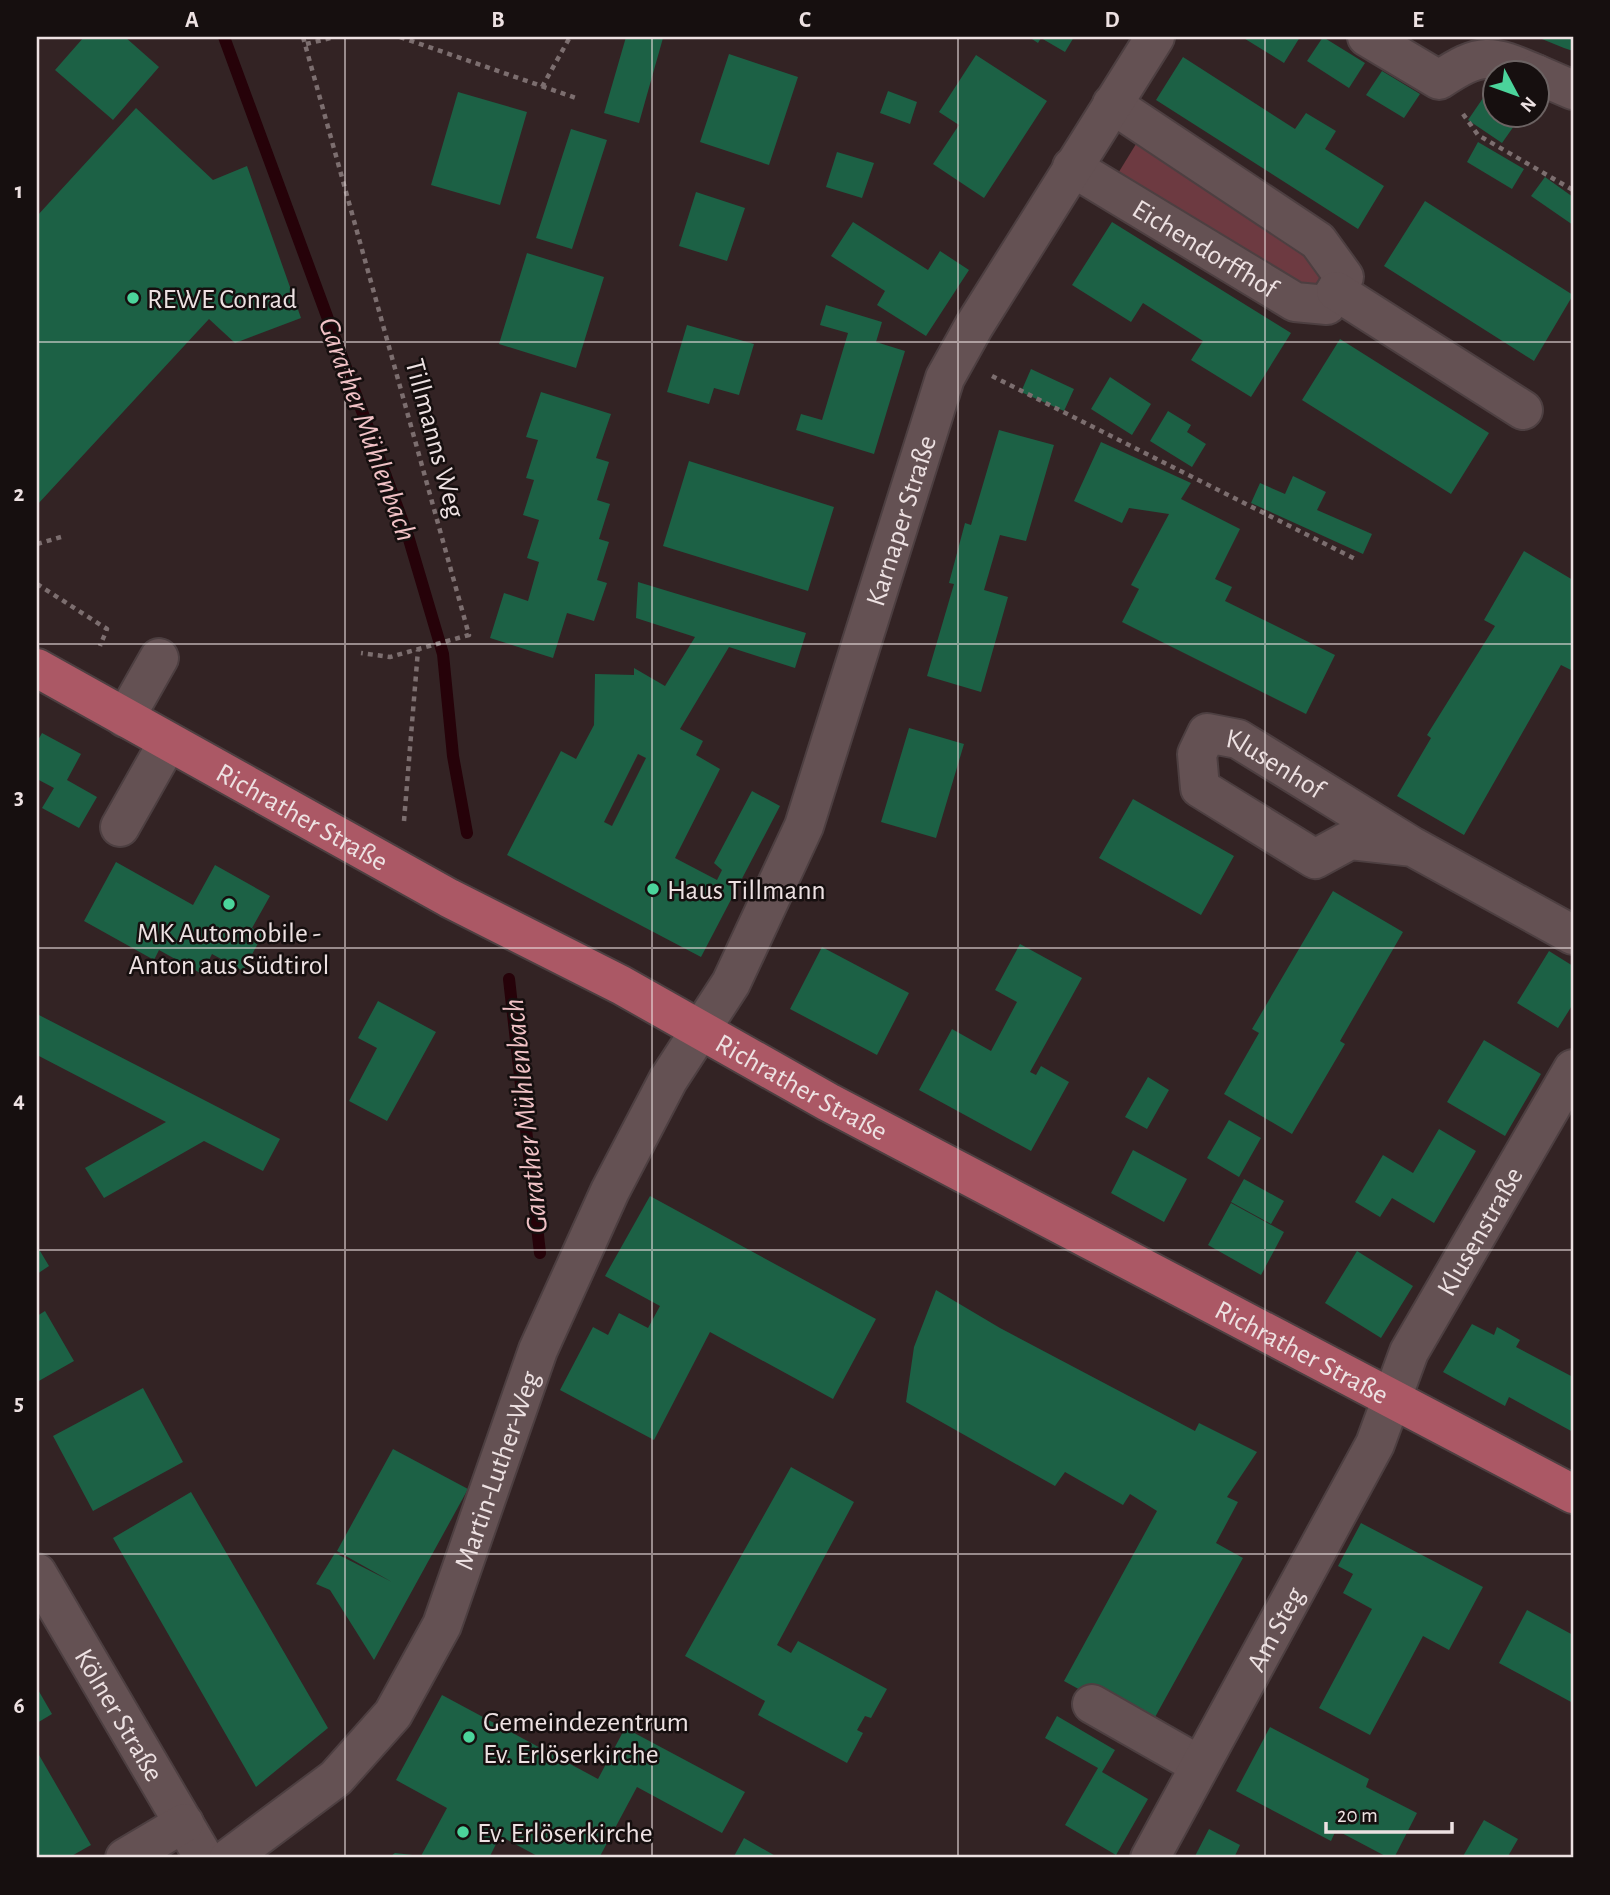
<svg xmlns="http://www.w3.org/2000/svg" width="1610" height="1895" viewBox="0 0 1610 1895" font-family="'Alegreya Sans',sans-serif">
<rect width="100%" height="100%" fill="#332324"/>
<!-- green -->
<path fill="#6d3a41" d="M1136,144L1313,254L1327,272L1316,288L1293,284L1117,175Z"/>
<g fill="none" stroke-linecap="round" stroke-linejoin="round">
<!-- stream -->
<path stroke="#260209" stroke-width="12" d="M224,37L408,536L443,654L453,756L467,833
M509,979L540,1253"/>
</g>
<!-- building -->
<path fill="#1c6145" fill-rule="evenodd" d="M84,37H125L159,67L113,120L55,70Z
M626,37L663,38L639,123L604,113Z
M1029,37H1074L1065,52L1041,38L1038,43Z
M1242,37H1300L1284,63Z
M1323,37L1365,63L1349,88L1307,61Z
M1537,37H1573V51L1564,48Z
M729,54L798,77L769,165L700,142Z
M976,55L1047,101L984,198L933,164L959,125L939,112Z
M1183,57L1295,129L1306,113L1336,131L1325,149L1384,186L1358,229L1156,100Z
M1382,71L1420,94L1404,118L1366,95Z
M1494,82V116H1521L1502,143L1468,120Z
M888,91L917,102L910,124L880,113Z
M458,92L527,112L500,205L431,185Z
M136,108L213,180L247,166L301,318L235,343L209,319L37,505V216Z
M571,129L607,140L572,249L536,238Z
M1478,142L1524,169L1512,189L1467,162Z
M837,152L874,163L862,198L826,187Z
M1545,177L1573,197V225L1531,196Z
M696,192L745,208L727,261L679,246Z
M1425,201L1573,295L1534,361L1384,266Z
M853,222L928,270L940,251L969,270L926,336L877,305L885,291L831,256Z
M1112,222L1291,333L1251,397L1191,360L1203,341L1143,303L1131,322L1072,285Z
M527,253L604,277L576,368L499,344Z
M826,305L882,322L876,342L905,351L874,454L796,430L801,414L822,420L848,333L820,325Z
M687,325L754,344L739,395L714,388L709,404L667,392Z
M1340,339L1489,433L1451,494L1302,400Z
M1031,369L1074,389L1064,411L1021,392Z
M1110,377L1151,404L1132,435L1091,409Z
M541,392L611,414L596,458L609,462L597,500L610,504L599,539L609,542L597,580L607,583L594,621L567,613L553,658L490,638L504,593L528,601L539,562L527,558L539,520L523,515L534,480L526,478L538,440L526,437Z
M1168,411L1191,425L1187,432L1206,444L1192,467L1150,441Z
M999,430L1054,445L1026,541L1000,535L984,590L1008,597L981,692L927,676L954,584L949,583L965,523L971,525Z
M1101,442L1191,483L1181,499L1240,529L1215,579L1232,587L1225,601L1335,655L1306,714L1122,622L1139,589L1131,585L1169,514L1129,508L1122,523L1074,501Z
M689,461L834,507L808,591L663,546Z
M1293,476L1326,492L1317,510L1372,534L1363,554L1251,503L1260,483L1285,494Z
M1524,551L1573,580V671L1561,665L1464,835L1397,796L1431,738L1427,735L1495,626L1484,620Z
M638,582L806,633L795,668L729,647L680,729L703,741L696,755L720,769L675,858L717,880L722,870L714,863L752,791L780,806L701,957L507,855L561,751L576,759L594,725L595,674L634,675V668L665,686L695,637L636,618ZM638,754L646,758L612,826L604,822Z
M909,728L964,744L936,838L881,822Z
M42,733L81,754L67,780L97,797L79,828L42,808L54,788L37,779V742Z
M1133,799L1234,856L1201,915L1099,858Z
M116,862L193,905L215,865L270,896L252,928L263,934L243,971L212,954L202,974L159,950L154,960L84,921Z
M1333,891L1403,932L1340,1041L1345,1044L1292,1134L1224,1094L1259,1033L1252,1029Z
M1020,944L1082,978L1030,1072L1036,1075L1041,1066L1069,1082L1031,1151L919,1090L952,1029L991,1051L1017,1002L995,990Z
M822,947L909,993L877,1055L790,1009Z
M1549,951L1573,966V1004L1558,1028L1517,1003Z
M378,1001L436,1032L387,1121L349,1101L377,1048L358,1038Z
M37,1014L280,1139L263,1171L204,1141L104,1198L85,1168L166,1122L37,1055Z
M1484,1040L1541,1074L1505,1136L1447,1102Z
M1148,1077L1169,1090L1147,1129L1125,1117Z
M1229,1120L1261,1138L1239,1177L1207,1158Z
M1439,1129L1476,1151L1434,1223L1392,1198L1380,1217L1355,1202L1383,1155L1413,1173Z
M1133,1150L1187,1179L1164,1222L1111,1193Z
M1244,1179L1284,1201L1271,1224L1231,1202Z
M650,1196L876,1319L833,1399L710,1332L654,1440L560,1390L593,1327L608,1335L619,1313L648,1328L660,1306L605,1276Z
M1231,1203L1284,1232L1261,1275L1208,1245Z
M37,1246L49,1266L37,1274Z
M1357,1251L1413,1286L1381,1338L1325,1303Z
M936,1290L1000,1328L1195,1431L1199,1423L1257,1452L1227,1497L1238,1502L1216,1543L1243,1558L1149,1728L1064,1681L1157,1511L1130,1494L1123,1505L1065,1472L1055,1486L906,1402L914,1347Z
M45,1311L74,1361L37,1382V1316Z
M1472,1324L1494,1335L1497,1327L1520,1340L1516,1347L1573,1377V1432L1509,1397L1505,1406L1443,1372Z
M143,1388L183,1462L93,1511L53,1436Z
M393,1449L468,1489L374,1660L330,1590L316,1584L335,1553L392,1582L337,1551Z
M791,1467L854,1502L777,1645L791,1653L798,1641L887,1689L871,1718L865,1716L857,1730L863,1733L847,1763L758,1715L765,1701L685,1656Z
M191,1492L328,1728L256,1787L113,1538Z
M1361,1523L1483,1587L1449,1650L1423,1636L1370,1735L1319,1708L1372,1609L1343,1593L1353,1574L1338,1566Z
M1527,1610L1573,1635V1703L1499,1663Z
M37,1688L52,1714L37,1723Z
M442,1695L598,1779L625,1728L745,1792L722,1833L637,1787L599,1858H541L500,1836L489,1858H388L395,1853L421,1856L447,1808L396,1780Z
M1057,1716L1115,1750L1102,1772L1148,1799L1116,1855L1065,1825L1098,1768L1045,1738Z
M1270,1727L1369,1779L1366,1787L1417,1813L1394,1858H1389L1336,1830L1331,1841L1236,1791Z
M39,1755L91,1845L68,1858H37Z
M1484,1820L1518,1839L1507,1858H1462Z
M1209,1829L1240,1845L1234,1858H1194Z
M744,1838L779,1858H733Z"/>
<g fill="none" stroke-linecap="round" stroke-linejoin="round">
<defs>
<g id="minor">
<path d="M1367,37L1439,80C1481,52 1490,54 1536,74"/>
<path d="M1536,74L1573,90"/>
<path id="s1" d="M1072,167L1295,302L1327,305L1344,277L1318,241L1112,104"/>
<path d="M1336,291L1523,410"/>
<path d="M125,718L159,658"/>
<path d="M120,827L168,742"/>
<path id="s2" d="M1413,847L1350,840L1315,859L1200,788L1197,754L1207,733L1238,739L1413,847L1573,935"/>
<path id="s3" d="M37,1573L204,1858"/>
<path d="M1092,1704L1199,1765"/>
<path d="M125,1858L184,1823"/>
<path id="s4" d="M229,1858L336,1778L393,1714L442,1625L538,1350L610,1191L668,1080L731,983L804,826L945,378L974,326L1155,37"/>
<path id="s5" d="M1150,1858L1375,1444L1409,1352L1573,1069"/>
</g>
<g id="major">
<path id="s6" d="M37,668L449,898L621,985L828,1102L1573,1494"/>
</g>
</defs>
<!-- minor casing -->
<use href="#minor" stroke="#4d3f41" stroke-width="42"/>
<!-- major casing -->
<use href="#major" stroke="#4d3f41" stroke-width="42"/>
<!-- path -->
<path stroke="#7c6e6f" stroke-width="4.5" stroke-dasharray="5 5" stroke-linecap="butt" d="M303,37L469,635L390,657L361,653
M400,37L576,98
M306,44L335,37
M542,87L570,37
M1463,114L1478,135L1573,190
M992,376L1357,560
M37,544L61,537
M37,584L107,629L100,646
M404,821L418,650"/>
<!-- minor -->
<use href="#minor" stroke="#645153" stroke-width="38"/>
<!-- major -->
<use href="#major" stroke="#ab5865" stroke-width="38"/>
</g>
<!-- grid -->
<path fill="none" stroke="#ede1e2" stroke-width="2" stroke-opacity="0.55" d="M345,37V1858M652,37V1858M958,37V1858M1265,37V1858M37,342H1573M37,644H1573M37,948H1573M37,1250H1573M37,1554H1573"/>
<!-- markers -->
<g fill="#4bd49b" stroke="#160f0f" stroke-width="2.5">
<circle cx="133" cy="298" r="7"/>
<circle cx="653" cy="889" r="7"/>
<circle cx="229" cy="904" r="7"/>
<circle cx="469" cy="1737" r="7"/>
<circle cx="463" cy="1832" r="7"/>
</g>
<g text-anchor="middle" stroke-width="5" stroke-linejoin="round" paint-order="stroke">
<!-- street labels -->
<g font-size="28" fill="#ede1e2" stroke="#160f0f">
<text dy="10" stroke="none"><textPath href="#s1" startOffset="156">Eichendorffhof</textPath></text>
<text transform="translate(436 438) rotate(75)" y="10">Tillmanns Weg</text>
<text dy="10" stroke="none"><textPath href="#s4" startOffset="1521">Karnaper Straße</textPath></text>
<text dy="10" stroke="none"><textPath href="#s2" startOffset="371">Klusenhof</textPath></text>
<text dy="10" stroke="none"><textPath href="#s6" startOffset="304">Richrather Straße</textPath></text>
<text dy="10" stroke="none"><textPath href="#s6" startOffset="872">Richrather Straße</textPath></text>
<text dy="10" stroke="none"><textPath href="#s5" startOffset="709">Klusenstraße</textPath></text>
<text dy="10" stroke="none"><textPath href="#s6" startOffset="1438">Richrather Straße</textPath></text>
<text dy="10" stroke="none"><textPath href="#s4" startOffset="485">Martin-Luther-Weg</textPath></text>
<text dy="10" stroke="none"><textPath href="#s5" startOffset="261">Am Steg</textPath></text>
<text dy="10" stroke="none"><textPath href="#s3" startOffset="164">Kölner Straße</textPath></text>
</g>
<!-- poi labels -->
<g font-size="28" fill="#ede1e2" stroke="#160f0f" text-anchor="start">
<text x="147" y="308">REWE Conrad</text>
<text x="667" y="899">Haus Tillmann</text>
<text x="229" y="942" text-anchor="middle">MK Automobile -<tspan x="229" dy="32">Anton aus Südtirol</tspan></text>
<text x="483" y="1731">Gemeindezentrum<tspan x="483" dy="32">Ev. Erlöserkirche</tspan></text>
<text x="477" y="1842">Ev. Erlöserkirche</text>
</g>
<!-- water labels -->
<g font-size="30" font-style="italic" fill="#f1c2c6" stroke="#160f0f">
<text transform="translate(368 429) rotate(70)" y="10">Garather Mühlenbach</text>
<text transform="translate(525 1116) rotate(-96)" y="10">Garather Mühlenbach</text>
</g>
</g>
<!-- border -->
<rect width="1610" height="1895" fill="none" stroke="#160f0f" stroke-width="77"/>
<!-- north arrow -->
<g transform="translate(1516 94) rotate(131)"><circle r="33" fill="#160f0f" stroke="#6c6363" stroke-width="2"/>
<path d="M0-5L12 26L0 18L-12 26Z" fill="#4bd49b"/>
<text y="-10" font-size="19" font-weight="bold" text-anchor="middle" fill="#ede1e2">N</text>
</g>
<!-- scale -->
<path d="M1326 1822v10h126v-10" fill="none" stroke="#ede1e2" stroke-width="3.5"/>
<text x="1337" y="1822" font-size="21" fill="#ede1e2" stroke="#160f0f" stroke-width="5" paint-order="stroke">20 m</text>
<rect x="38" y="38" width="1534" height="1818" fill="none" stroke="#ede1e2" stroke-width="2.5"/>
<g font-size="23" text-anchor="middle" font-weight="bold" fill="#ede1e2">
<text x="192" y="27">A</text>
<text x="498" y="27">B</text>
<text x="805" y="27">C</text>
<text x="1112" y="27">D</text>
<text x="1418" y="27">E</text>
<text x="19" y="198">1</text>
<text x="19" y="501">2</text>
<text x="19" y="804">3</text>
<text x="19" y="1107">4</text>
<text x="19" y="1410">5</text>
<text x="19" y="1713">6</text>
</g>
</svg>
